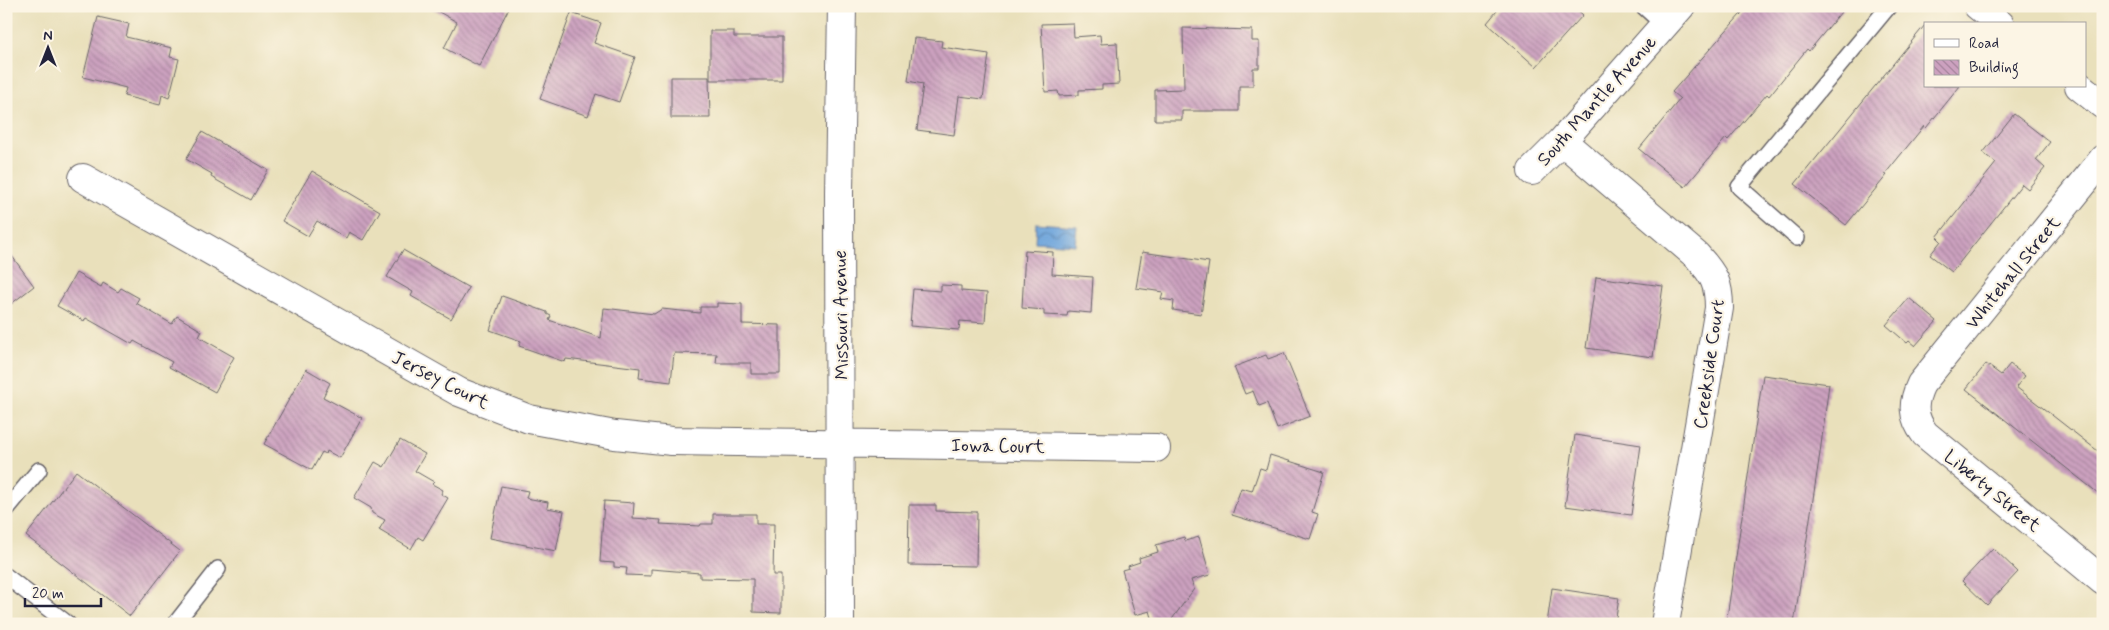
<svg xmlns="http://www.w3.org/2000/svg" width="2109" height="630" viewBox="0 0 2109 630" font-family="Mynerve,sans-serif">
<defs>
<pattern id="water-waves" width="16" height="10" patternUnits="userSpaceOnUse" patternTransform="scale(1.25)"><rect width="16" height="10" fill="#6ea5dc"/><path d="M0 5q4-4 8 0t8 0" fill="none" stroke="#5a86b4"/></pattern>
<pattern id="building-back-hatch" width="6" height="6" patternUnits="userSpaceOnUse" patternTransform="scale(1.25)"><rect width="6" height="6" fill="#cca1bf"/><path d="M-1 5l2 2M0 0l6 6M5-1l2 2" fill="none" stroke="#a5839c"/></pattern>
</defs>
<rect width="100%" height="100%" fill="#fcf5e5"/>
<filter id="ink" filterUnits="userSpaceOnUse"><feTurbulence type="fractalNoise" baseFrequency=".02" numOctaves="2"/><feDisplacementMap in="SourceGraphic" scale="10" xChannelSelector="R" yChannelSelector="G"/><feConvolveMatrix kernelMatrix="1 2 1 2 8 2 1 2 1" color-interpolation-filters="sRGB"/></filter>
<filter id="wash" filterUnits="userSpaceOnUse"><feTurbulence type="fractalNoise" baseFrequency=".0096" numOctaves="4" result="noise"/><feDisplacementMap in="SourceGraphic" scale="20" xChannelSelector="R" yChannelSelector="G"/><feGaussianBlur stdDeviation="1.12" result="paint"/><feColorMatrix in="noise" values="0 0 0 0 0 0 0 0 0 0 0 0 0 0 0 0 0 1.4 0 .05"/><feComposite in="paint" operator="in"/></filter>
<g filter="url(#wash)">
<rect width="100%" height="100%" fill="#e9e0bb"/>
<!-- water -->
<path fill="url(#water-waves)" stroke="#48648c" d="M1036,223L1077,226L1075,245L1035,242Z"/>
<g id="blocks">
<!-- building -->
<path fill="url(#building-back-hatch)" d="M428,6H510L479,66L444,48L457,22Z
M1501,6H1573L1583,15L1536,67L1487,23Z
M1748,6H1846L1809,51L1807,49L1769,96L1767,94L1728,140L1726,138L1685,187L1639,149L1680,99L1672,92Z
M571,13L601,23L594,43L635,57L619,102L596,94L588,116L540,99Z
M98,17L129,24L126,37L172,48L170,57L179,59L169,98L162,95L160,105L124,96L126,88L83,77Z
M1073,23L1074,37L1100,35L1101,44L1117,43L1119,84L1102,85V89L1079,90V95L1059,96L1058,91L1045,92L1041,24Z
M1925,25V86H1960L1926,128L1924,126L1885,174L1887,175L1846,225L1795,184Z
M1183,28L1252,30V41H1259V68H1253V86H1239V111H1182V120H1155V90L1184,89Z
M710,31H734V37H782V80H710Z
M914,38L942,41L941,47L989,54L983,99L959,96L954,135L917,130L923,84L908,81Z
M671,77H709L710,118H671Z
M2014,114L2050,142L2036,160L2045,168L2028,189L2022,184L1952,272L1930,255L1941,241L1937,237L1996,163L1983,153Z
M202,132L268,170L251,200L211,177L212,174L186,159Z
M312,171L380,211L363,240L349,232L346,238L317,221L308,236L282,221Z
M6,248L34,286L6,308Z
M403,250L469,288L451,319L411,296L413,292L387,277Z
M1025,250L1053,252L1052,274L1093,277L1091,313L1068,311L1067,316L1044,315V310L1022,308Z
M1142,252L1209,262L1201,314L1173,310L1174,301L1161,299L1163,292L1136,288Z
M76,273L101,287L103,283L118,292L121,288L139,298L136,303L172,324L177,316L202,331L199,337L234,357L215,392L169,367L172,362L134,341L132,344L86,318L84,321L57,306Z
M1596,277L1663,286L1653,357L1586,348Z
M941,285L961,286V291L987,293L985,323L960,321L959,330L910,326L913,289L941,291Z
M502,296L547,312V314L551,316L549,320L601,338L604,308L654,314L662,309L700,313V307H717V303L742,304V324L780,325V374H751V363H716L717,354L674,353L671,382L639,378L640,368L566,359L565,362L519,346L521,341L490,330Z
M1909,298L1937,321L1915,346L1909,341L1907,343L1886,325Z
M1284,353L1310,416L1277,429L1267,403L1259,406L1253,391L1245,394L1234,367L1266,355L1268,359Z
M1986,364L2001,375L2010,364L2025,376L2016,387L2103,455V497L1966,389Z
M306,369L330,383L323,397L362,418L340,458L327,451L326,454L322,452L312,470L264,444Z
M1763,375L1829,384L1820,453L1794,624H1726Z
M1575,435L1641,445L1631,515L1565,506Z
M400,440L425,454L415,471L434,482L432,484L443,490L441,494L448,498L423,540L418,537L411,549L379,530L385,520L372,513L371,508L354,498L375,462L384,467Z
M1270,455L1324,472L1312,512L1318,514L1310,539L1232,515L1241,488L1252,491L1260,468L1266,470Z
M76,471L180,551L130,616L26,536Z
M501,486L528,491L526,498L548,502L547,508L564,511L556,551L490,538Z
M604,501L634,503L633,518L661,520L660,524L700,526L701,524H713V514H756V524H774L773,575H781V613L753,612V579L700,578V573L651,569V576L626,575L627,568L614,567V563L600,562Z
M909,505H936V511L977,512L976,566L908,565Z
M1184,537L1185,541L1199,537L1210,575L1191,580L1194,589L1170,622L1154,624L1150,611L1135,615L1122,570L1129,568L1128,566L1140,562L1139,558L1158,552L1156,545Z
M1993,548L2018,572L1987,605L1962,581Z
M1552,588L1619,598L1615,624H1547Z"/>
</g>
</g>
<g filter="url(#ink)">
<use href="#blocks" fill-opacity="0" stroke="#686468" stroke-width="1"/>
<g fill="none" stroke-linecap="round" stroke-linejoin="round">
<defs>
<path id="service" d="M1643,6L1664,25
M1797,238L1739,187L1889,6
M6,510L39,470
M6,576L68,624
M175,624L218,569"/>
<path id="minor" d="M1978,6L2000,24
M2079,86L2103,105
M1562,141L1697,256C1714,275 1719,283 1719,308L1665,624
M2103,159L1921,384C1912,403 1912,417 1925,434L2103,581
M1532,171L1562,141L1681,6
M83,178L459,392L529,419L615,435L672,441L1156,448
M840,624L839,192L842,6"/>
</defs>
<!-- service casing -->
<use href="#service" stroke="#686468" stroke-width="18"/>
<!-- minor casing -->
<use href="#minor" stroke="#686468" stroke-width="30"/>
<!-- service -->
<use href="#service" stroke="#fff" stroke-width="15"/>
<!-- minor -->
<use href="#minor" stroke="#fff" stroke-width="28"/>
</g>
</g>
<g text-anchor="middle" stroke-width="4.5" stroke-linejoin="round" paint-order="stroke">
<!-- street labels -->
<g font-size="19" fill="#22223b" stroke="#fcf5e5">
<text transform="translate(1596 100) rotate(-48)" y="7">South Mantle Avenue</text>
<text transform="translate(2012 272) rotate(-51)" y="7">Whitehall Street</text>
<text transform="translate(840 315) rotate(-91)" y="7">Missouri Avenue</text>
<text transform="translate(1708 364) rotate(-82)" y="7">Creekside Court</text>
<text transform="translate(441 379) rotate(27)" y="7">Jersey Court</text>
<text transform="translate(998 445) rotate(1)" y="7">Iowa Court</text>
<text transform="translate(1993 490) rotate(39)" y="7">Liberty Street</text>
</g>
</g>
<!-- margin -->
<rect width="2109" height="630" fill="none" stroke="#fcf5e5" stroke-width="25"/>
<!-- legend -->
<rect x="1924" y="22" width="162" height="65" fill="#fcf5e5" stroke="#a5a1a1"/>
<rect x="1934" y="39" width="25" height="8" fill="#ffffff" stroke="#a5a1a1"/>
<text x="1969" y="48" font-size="15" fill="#22223b">Road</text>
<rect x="1934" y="60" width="25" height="15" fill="url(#building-back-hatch)" stroke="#a5a1a1"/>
<text x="1969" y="72" font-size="15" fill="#22223b">Building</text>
<!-- north arrow -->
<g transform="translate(48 48)" stroke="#fcf5e5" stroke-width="4" paint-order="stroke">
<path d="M0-4L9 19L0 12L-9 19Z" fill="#22223b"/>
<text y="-8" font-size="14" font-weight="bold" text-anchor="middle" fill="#22223b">N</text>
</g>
<!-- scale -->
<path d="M25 598v8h76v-8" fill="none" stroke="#22223b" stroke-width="2.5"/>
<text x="32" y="598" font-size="15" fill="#22223b" stroke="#fcf5e5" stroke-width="4" paint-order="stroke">20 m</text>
</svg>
